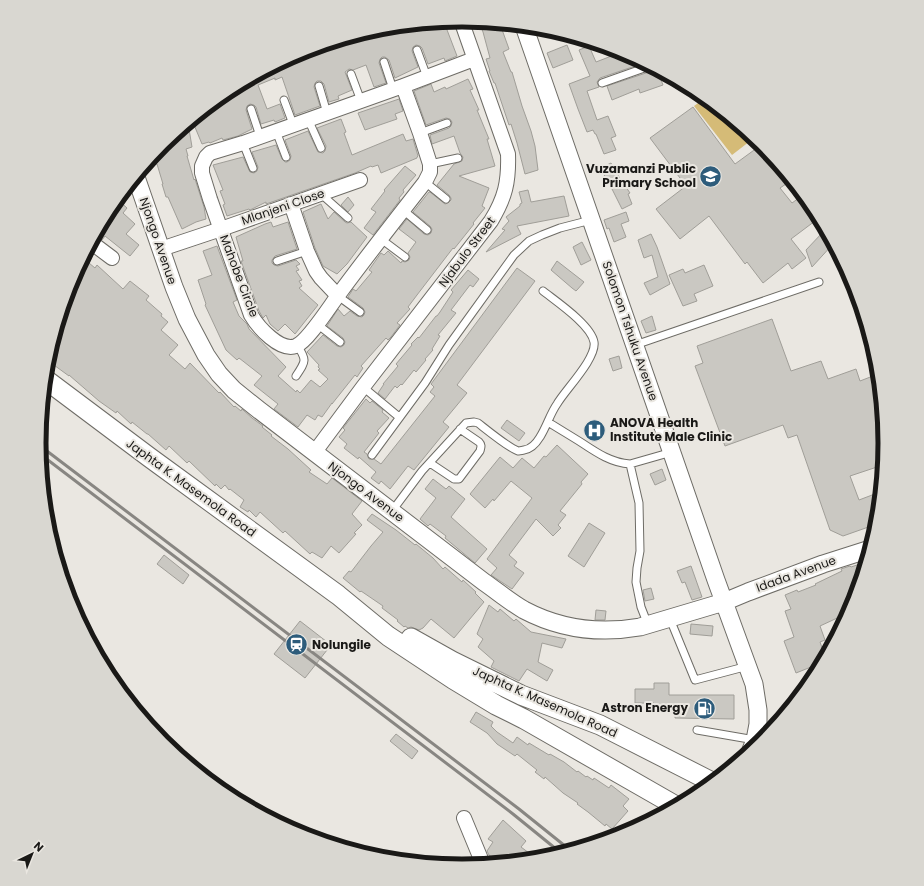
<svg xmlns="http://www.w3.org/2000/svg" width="924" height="886" viewBox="0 0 924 886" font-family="Poppins,sans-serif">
<rect width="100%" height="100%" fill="#eae7e1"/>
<!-- pitch -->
<path fill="#d5bb77" d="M705,98L754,138L732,155L694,106Z"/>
<!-- building -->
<path fill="#cac8c2" stroke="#a09e98" d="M444,22L457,56L445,61L444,58L428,64L422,48L420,46L416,45L413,47L412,51L418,67L395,78L389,60L385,57H382L380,59L379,63L386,83L374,87L366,65L353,70L349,69L345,72L352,90L338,96L339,99L329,102L324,84L321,81H317L315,83L314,87L320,106L295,115L282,77L275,80V78L258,85L267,109L280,104L285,118L275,122L274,120L261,124L256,107L254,105L250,104L247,106L246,110L252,129L238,136L223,140L222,138L210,143L209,142L202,144L192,120L207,108L211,110L214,109L216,105L215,101L227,91L300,52L320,46V48L339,40L380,28Z
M479,22L500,24L509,49L503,52L511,72H512L522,106L531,131L535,146L538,170L525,174L517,143L511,124L509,125L495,83H494L489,71H490L486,59L490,58L483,32Z
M567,45L573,60L553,68L547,53Z
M589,46L596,62L614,55L612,49L624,52L644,63L600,78L597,82L599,87L587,91L597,120L608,116L616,136L611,138L616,150L604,154L596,134H595L593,130L587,132L578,109L569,84L590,76L579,50Z
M654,68L657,70L663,85L640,93L639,89L612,100L607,86L652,71Z
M468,79L473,89L470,90L479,110H477L489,139H487L495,166L459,176L489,188L482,206L485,208L473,223L474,224L454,249L453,248L417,295L408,307L410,309L397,323L400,325L391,337L388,340L386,338L361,366L363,368L357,377L355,375L332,404V403L322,417L318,415L315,420L307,415L298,427L274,409L278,404L254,385L262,376L239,358L237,360L226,350L205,305L206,304L198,280L212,275L203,251L217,246L237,300L233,302L239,316L247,324L249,329L286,367L278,376L296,392L297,390L300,393L311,380L320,387L328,379L318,370L320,369L318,367L319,365L307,352L323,335L337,346L341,347L344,345L345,342L343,338L327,326L338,309L344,316L350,311L357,316L362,317L364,315L365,312L363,308L348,297L353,289L356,291L372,272L369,270L381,253L384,255L388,251L401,263L402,261L405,262L409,260L410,257L408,253L416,242L399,229L407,219L424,234L428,235L431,233L432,229L430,226L413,212L429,192H430L445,204L448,203L451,200V198L449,195L437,185L454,164L462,161L463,157L460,153L454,136L432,144L430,135L449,128L451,126L452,122L450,119L446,118L426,125L414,91L431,84L434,92L445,87L446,89Z
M399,99L403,111L395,114L397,119L365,130L358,113Z
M693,107L735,164L761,145L789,182L780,188L792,203L803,195L814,208L819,218L791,239L806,258L792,269L788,263L763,283L747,262L745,264L709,216L680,239L656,209L686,186L650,138Z
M341,119L346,132L344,133L352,155L403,134L406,141L413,139L418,156L417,157V158L381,173L378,165L372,167L371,166L355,173L266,204V202L250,210L249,209L227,216L223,205L225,204L220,191L223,190L213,165L243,157L249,170L250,172L254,173L257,171L258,167L252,152L276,145L282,159L285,162H287L290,160L291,156L285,140L308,131L317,150L318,152L323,153L325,151L326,146L317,128Z
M188,123L192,147L186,149L188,156H187L194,180L195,179L204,207L206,219L196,222L182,229L168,197H166L162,184H163L157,164L142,169L163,144Z
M611,163L615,171L630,193L628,194L632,204L622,209L607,179H606L601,168Z
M405,166L416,175L403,190L404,192L399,198L400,200L373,235L364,228L376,212L371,209L385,191L384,190Z
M528,190L531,202L564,196L569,216L517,226L521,234L486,252L505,230L502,229L509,221L506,217L520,206V204L522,203L519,192Z
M348,197L354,205L348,212L341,205Z
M118,200L127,208L123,213L135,224L126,234L139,245L130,256L105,236L102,240L96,236L107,214Z
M321,204L328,219L334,212L345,222L347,223L351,222L367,237L347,264L337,274L323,266L315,248L303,212Z
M626,212L629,221L621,224L626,237L614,242L609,228L607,229L604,220Z
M271,222L273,227L288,222L297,249L275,256L272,260V263L274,265L278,266L296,260L300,264L296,266L299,270L296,271L302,280L299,281L302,286L299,288L318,305L295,334L285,324L278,331L270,324L266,315L263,318L259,311L241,261H243L236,237L265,224Z
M823,232L830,239L833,244L812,267L806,250Z
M651,234L657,247L670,284L650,295L644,283L658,277L652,255L644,258L638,240Z
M582,242L591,260L581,265L573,247Z
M83,258L95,268L97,265L123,289L130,281L149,296L146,300L162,314L161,316L168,322L161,330L178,345L169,355L185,369L190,363L219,393L220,392L234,407L235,406L241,411L242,409L252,418L263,426L262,427L272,435L271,436L288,449L311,470L309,472L327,484L332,478L362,501L352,514L362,525L354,533L356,534L339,553L331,546L322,558L312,552L310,554L285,531L283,533L260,512L256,517L249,510L248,512L240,507L244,500L230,489L229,490L225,485L221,489L216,484L215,486L189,461L187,463L169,446L166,450L148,434H147L132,422L131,424L117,411L116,413L99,401L69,375V376L47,360L71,281Z
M557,261L584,282L577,290L576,291L572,288L551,270Z
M704,265L713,286L694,294L697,301L683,306L669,275L683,269L685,273Z
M517,268L535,281L457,385L467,393L443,422L449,427L414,470L408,466L390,489L381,481L379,484L371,478L376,472L359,457L358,459L344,448L347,444L339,437L345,430L343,428L366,399L370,403L372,401L383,410L382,412L389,418L377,431L379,433L364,452L367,454L368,457L369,459H374L381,464L435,396L430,392L434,387L431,384Z
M468,270L479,279L473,287L470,285L451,310L456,313L438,335L440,336L432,349L433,350L425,359L426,360L416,372L414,370L402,385L401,384L397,388L395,386L385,399L378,393L384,384H383L398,366L396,364L412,345L411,344L418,337L419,338L436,316H437L440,312L453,292L451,290Z
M652,316L656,330L646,333L641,321Z
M772,319L791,371L821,361L828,379L856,369L860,381L878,374L885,443L883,465L850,476L859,500L880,492L877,524L843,536L830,530L797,435L788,438L783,425L725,446L695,366L703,363L697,346Z
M619,356L622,368L613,371L609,359Z
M507,420L525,433L519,441L501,428Z
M557,445L588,474L581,482L582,484L560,511L566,515L558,525L561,528L553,536L536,519L509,555L517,562L514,566L524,573L512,589L491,575L497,568L487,559L532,498L511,481L494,501L493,499L485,508L470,494L500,457L513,468L522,458L534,468L544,456L546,457Z
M662,469L666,480L655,485L650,474Z
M433,479L446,489L449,486L465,499L451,517L487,549L475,563L445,538L446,536L430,524L428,526L420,519L436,498L425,489Z
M372,514L396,530L415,545L416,544L433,558L443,569L445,567L462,582L463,580L476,592L475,593L484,602L454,638L431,619L423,628L419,630L411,627L408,628L405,626L404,627L397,621L398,620L382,608L383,606L361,591L360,592L343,578L349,571L351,572L371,546L383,532L367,520Z
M589,523L605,533L584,567L568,556Z
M164,555L189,575L183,584L157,564Z
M866,562L854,600L845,604L848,613L820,626L825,640L820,642L825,656L814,677L811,667L796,673L784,641L794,637L785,611L791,609L785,595L797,590L798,592L816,585L815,584L842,571L841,569L850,566L851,567Z
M691,566L702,597L692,600L685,582L682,583L677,571Z
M651,588L654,599L645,601L643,590Z
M489,605L498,612L500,609L514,621L516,619L531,632L566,639L562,648L542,643L538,662L553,670L547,681L527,669L519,681L491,667L494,661L478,647L483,639L477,634Z
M596,610L606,611L605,620H595Z
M300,621L331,645L305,678L274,654Z
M691,624L713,626L712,636L690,634Z
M654,683H669V695H734V719L675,718V706H654V703H635V689H654Z
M476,712L493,722L491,726L497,732L513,743L517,737L528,745L529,743L549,755L550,754L564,762L577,772L578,771L586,777L587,776L593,780L594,778L609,788L611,785L629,799L623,806L628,811L612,829L606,824L605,826L588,812L577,804L578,803L563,793L545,777L544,779L535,772L537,770L517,754L515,756L497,744L487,733L470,722Z
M396,734L418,751L412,759L390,741Z
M503,820L526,841L521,847L537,859L498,862L489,855L487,851L493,842L488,839Z"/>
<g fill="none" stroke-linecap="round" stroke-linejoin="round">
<defs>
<path id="service" d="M417,50L427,77
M384,62L393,89
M351,74L361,101
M602,83L650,66
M319,86L327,113
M284,100L293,124
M211,104V105
M251,109L260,136
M308,119L321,148
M276,131L286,157
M420,133L447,123
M243,143L253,168
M430,164L458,158
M425,182L446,199
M321,194L348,218
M403,210L427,230
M381,239L405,257
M277,261L307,251
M338,296L360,312
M317,324L340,342
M635,345L819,282
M296,376C306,361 307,360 297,345
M363,387L399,417
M548,422C559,429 571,436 582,443C597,453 612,463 630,464L672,452
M372,455L425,383L449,345L514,255L529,241L542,235L560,228L591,220
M430,463L454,479H459L480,451C481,447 482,445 479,442L460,429
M630,464L639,503L640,551L637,568L636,582L641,607L648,625
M392,511L422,471L466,423L474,422L478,423C487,430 509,448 518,451C519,451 524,450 524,450C531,449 537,442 540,437C547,426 550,414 557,404C565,390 597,358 594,342C591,325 557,302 543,291
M670,619L695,680L748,666
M697,730L755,740"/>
<path id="minor" d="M403,86L420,133L430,164V172L425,182C396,219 367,256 339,294C330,306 308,341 296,346C280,352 258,327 251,315L210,199L202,173V166L206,157L210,153L243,143L403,86L474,59
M291,204L307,251L316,271L321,278L338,296
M92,243L112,258
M161,249L221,229L360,180
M314,453L363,387L491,221C505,198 509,182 508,154L461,20
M464,818L483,864"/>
<path id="tertiary" d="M524,26L716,580L754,684L758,710V724L755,740L751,750
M136,177L174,287L187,319L206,355L219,374L234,390L259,410L484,582C497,591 510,602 524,610C560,629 600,634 640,627L724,602L748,592L823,564L870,549"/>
<path id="secondary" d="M45,379L149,457L338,595L388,636L453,679L496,705L524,719L676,806
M411,638L452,661L521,695L600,725L712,782"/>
</defs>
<!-- service casing -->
<use href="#service" stroke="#6e6c66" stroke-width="9"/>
<!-- minor casing -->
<use href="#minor" stroke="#6e6c66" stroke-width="16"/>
<!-- tertiary casing -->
<use href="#tertiary" stroke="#6e6c66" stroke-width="19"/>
<!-- secondary casing -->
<use href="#secondary" stroke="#6e6c66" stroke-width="21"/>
<!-- service -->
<use href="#service" stroke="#fff" stroke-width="7"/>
<!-- minor -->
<use href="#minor" stroke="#fff" stroke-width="14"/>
<!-- tertiary -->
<use href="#tertiary" stroke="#fff" stroke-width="17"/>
<!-- secondary -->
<use href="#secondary" stroke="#fff" stroke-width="19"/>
<!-- rail -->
<path stroke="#888682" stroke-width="3" d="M39,445L519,809L570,850
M40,454L513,814L561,853"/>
</g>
<!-- icons -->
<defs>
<symbol id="school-disc" viewBox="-11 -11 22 22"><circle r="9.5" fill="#2d5c7b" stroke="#eae7e1"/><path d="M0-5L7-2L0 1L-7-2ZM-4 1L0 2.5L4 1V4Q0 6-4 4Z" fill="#fff"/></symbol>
<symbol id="hospital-disc" viewBox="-11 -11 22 22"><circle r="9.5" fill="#2d5c7b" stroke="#eae7e1"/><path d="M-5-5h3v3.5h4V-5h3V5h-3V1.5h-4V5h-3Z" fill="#fff"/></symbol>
<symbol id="station-disc" viewBox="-11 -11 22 22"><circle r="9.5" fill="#2d5c7b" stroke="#eae7e1"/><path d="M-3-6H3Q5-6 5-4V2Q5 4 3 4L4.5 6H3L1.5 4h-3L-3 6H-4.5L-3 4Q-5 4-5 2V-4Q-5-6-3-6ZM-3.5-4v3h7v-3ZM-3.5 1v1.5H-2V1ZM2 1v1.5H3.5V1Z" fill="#fff"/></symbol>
<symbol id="fuel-disc" viewBox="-11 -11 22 22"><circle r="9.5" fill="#2d5c7b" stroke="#eae7e1"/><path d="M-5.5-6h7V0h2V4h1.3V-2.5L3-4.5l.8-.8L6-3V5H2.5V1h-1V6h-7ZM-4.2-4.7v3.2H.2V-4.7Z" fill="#fff"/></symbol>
</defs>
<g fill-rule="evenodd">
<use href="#school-disc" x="698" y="164" width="25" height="25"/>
<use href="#hospital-disc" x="582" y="418" width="25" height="25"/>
<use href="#station-disc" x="284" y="632" width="25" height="25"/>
<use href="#fuel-disc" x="692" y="696" width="25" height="25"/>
</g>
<g text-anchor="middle" stroke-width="4" stroke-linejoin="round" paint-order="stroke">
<!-- poi labels -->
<g font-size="12" font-weight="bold" fill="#1a1917" stroke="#eae7e1" text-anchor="end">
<text x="696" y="173">Vuzamanzi Public<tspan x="696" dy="14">Primary School</tspan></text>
<text x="610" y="427" text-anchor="start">ANOVA Health<tspan x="610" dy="14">Institute Male Clinic</tspan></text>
<text x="312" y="649" text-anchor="start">Nolungile</text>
<text x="688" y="712">Astron Energy</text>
</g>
<!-- street labels -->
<g font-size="12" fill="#1a1917" stroke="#eae7e1">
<text transform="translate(283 207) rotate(-19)" y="4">Mlanjeni Close</text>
<text transform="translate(158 241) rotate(71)" y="4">Njongo Avenue</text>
<text transform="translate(467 252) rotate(-53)" y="4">Njabulo Street</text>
<text transform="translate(239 276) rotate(69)" y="4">Mahobe Circle</text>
<text transform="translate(630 331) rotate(71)" y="4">Solomon Tshuku Avenue</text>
<text transform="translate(191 488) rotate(36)" y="4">Japhta K. Masemola Road</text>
<text transform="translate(366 492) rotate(37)" y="4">Njongo Avenue</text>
<text transform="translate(796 574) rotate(-20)" y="4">Idada Avenue</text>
<text transform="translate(545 702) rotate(24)" y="4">Japhta K. Masemola Road</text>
</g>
</g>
<!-- crop -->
<path d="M0 0H924V886H0ZM46 443a416 416 0 1 1 832 0a416 416 0 1 1-832 0Z" fill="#d9d7d1" fill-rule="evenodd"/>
<path fill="none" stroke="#1a1917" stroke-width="5" d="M46 443a416 416 0 1 1 832 0a416 416 0 1 1-832 0Z"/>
<!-- north arrow -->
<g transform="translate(32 854) rotate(43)" stroke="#eae7e1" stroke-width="3" paint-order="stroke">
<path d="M0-3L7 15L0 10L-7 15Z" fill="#1a1917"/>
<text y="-6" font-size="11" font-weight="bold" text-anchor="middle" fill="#1a1917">N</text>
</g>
</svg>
